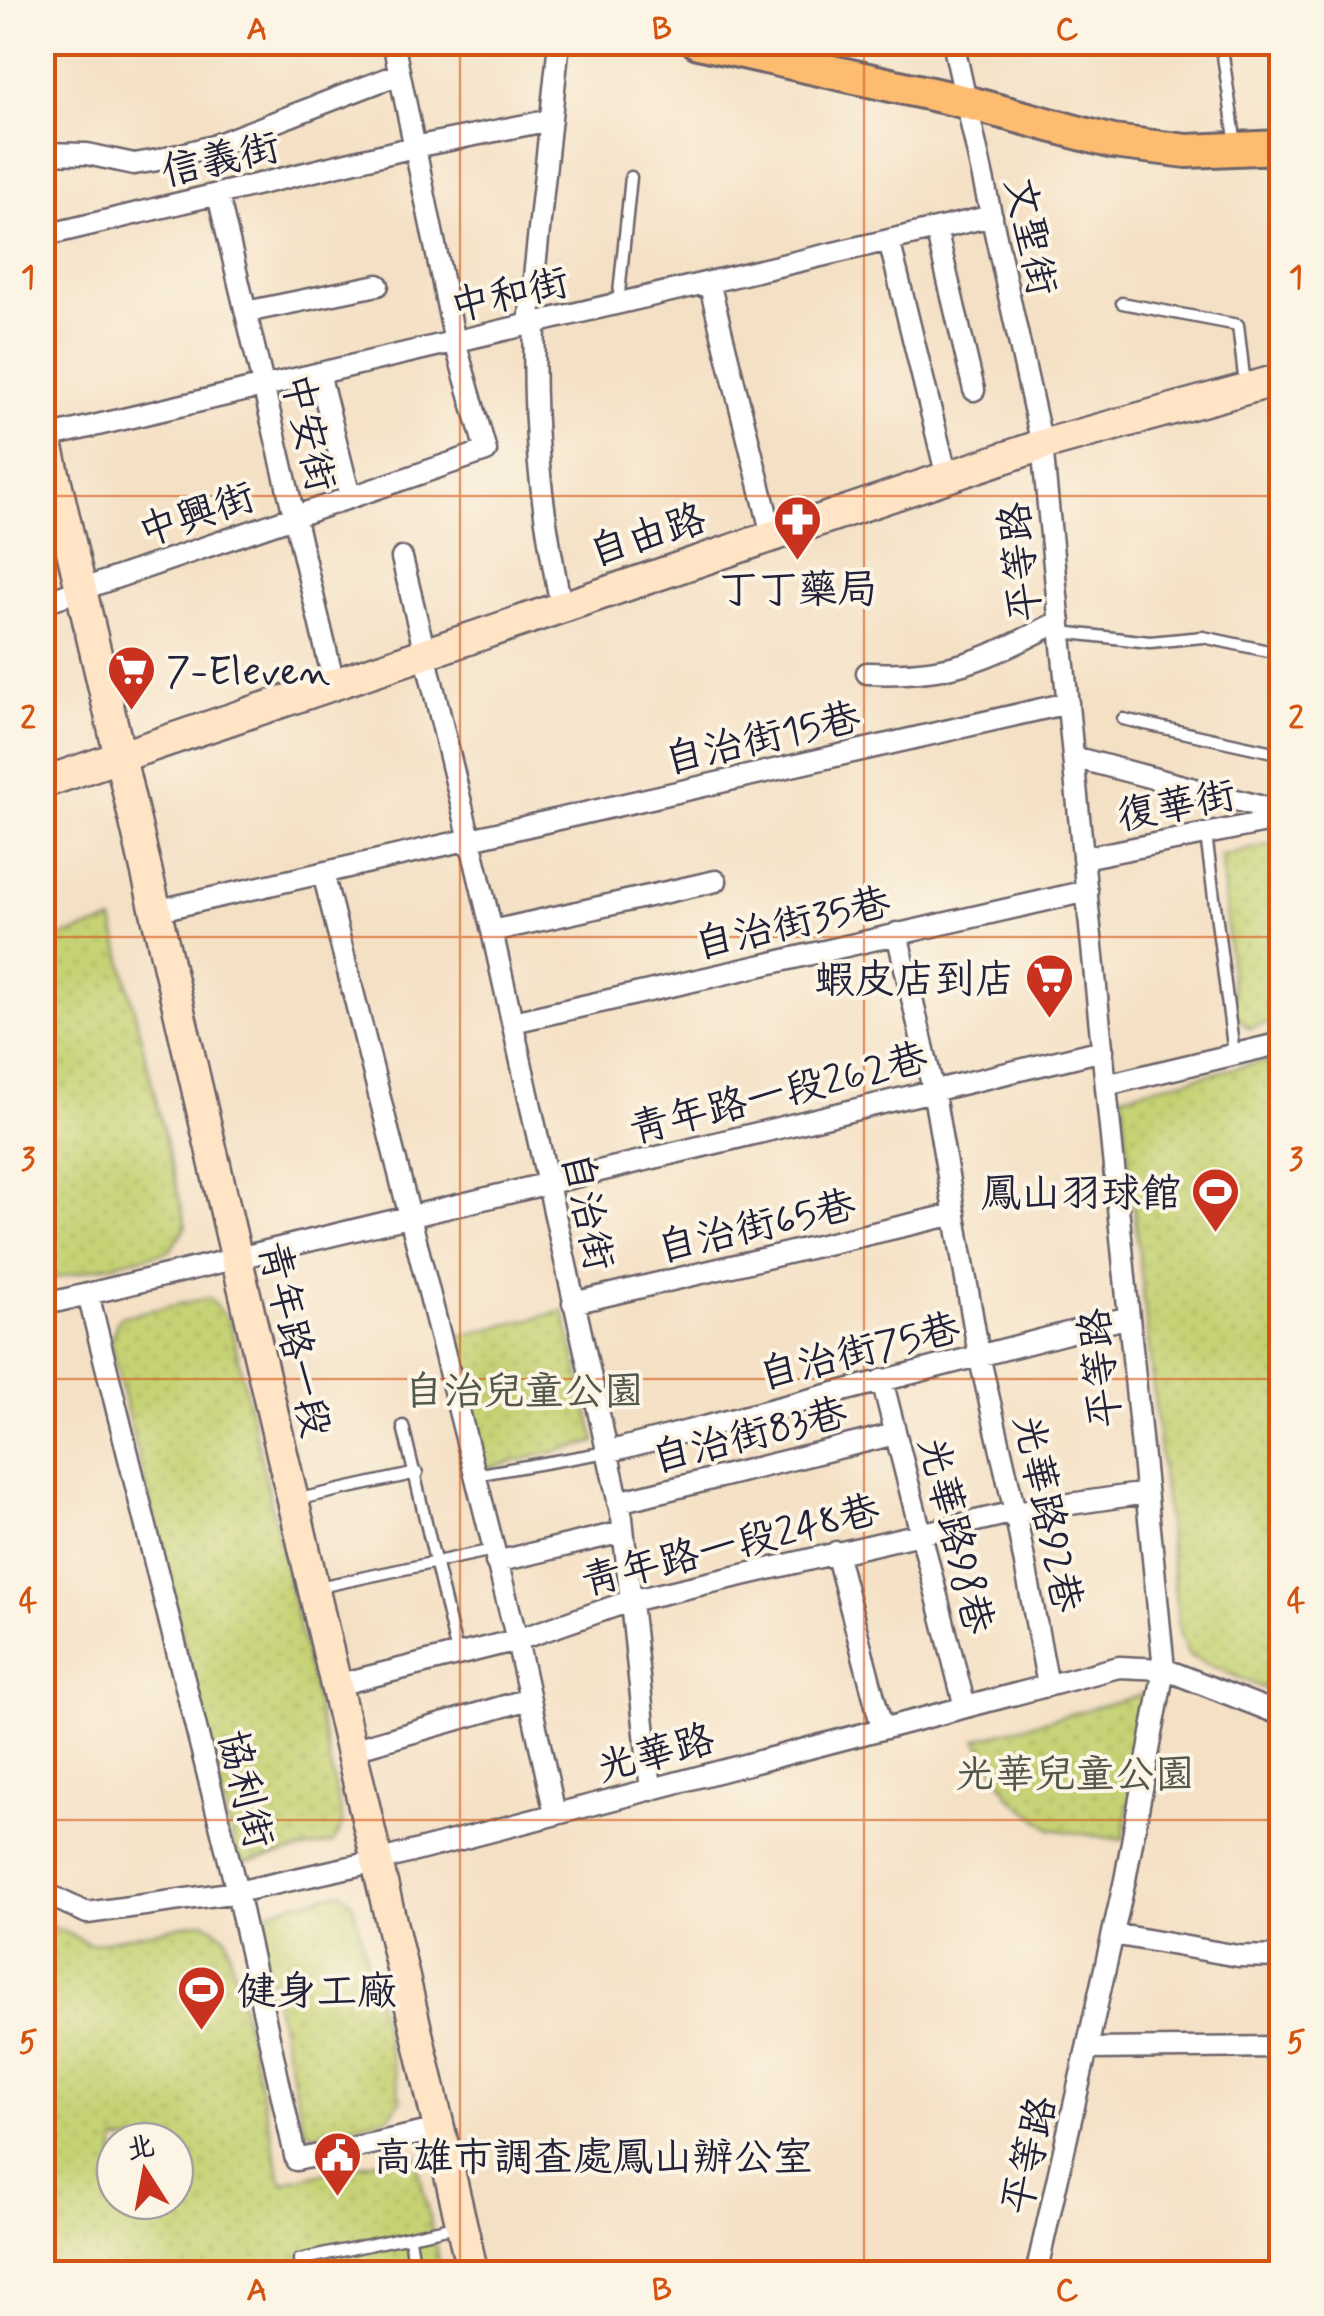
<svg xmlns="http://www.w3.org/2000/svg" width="1324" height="2316" viewBox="0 0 1324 2316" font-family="Mynerve,'LXGW WenKai TC',sans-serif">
<defs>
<pattern id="grass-dots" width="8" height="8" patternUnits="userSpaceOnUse" patternTransform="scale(2.5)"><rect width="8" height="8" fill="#c6d274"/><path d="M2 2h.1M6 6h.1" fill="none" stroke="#aab465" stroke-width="1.8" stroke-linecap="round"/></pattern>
</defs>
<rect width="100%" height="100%" fill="#fcf5e5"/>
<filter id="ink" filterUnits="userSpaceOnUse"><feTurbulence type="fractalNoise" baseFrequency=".01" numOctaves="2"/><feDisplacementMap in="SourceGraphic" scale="20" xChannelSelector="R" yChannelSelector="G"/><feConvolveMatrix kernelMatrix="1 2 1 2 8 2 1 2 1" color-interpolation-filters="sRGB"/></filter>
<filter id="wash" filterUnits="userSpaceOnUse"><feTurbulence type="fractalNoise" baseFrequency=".0048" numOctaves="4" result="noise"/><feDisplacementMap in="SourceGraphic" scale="40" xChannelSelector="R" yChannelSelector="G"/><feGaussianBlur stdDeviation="2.25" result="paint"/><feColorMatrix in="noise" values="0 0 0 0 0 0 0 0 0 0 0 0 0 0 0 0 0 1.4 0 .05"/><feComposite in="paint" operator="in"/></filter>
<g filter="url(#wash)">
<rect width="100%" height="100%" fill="#f4e0c4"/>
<!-- grass -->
<path fill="url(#grass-dots)" stroke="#747a58" stroke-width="2.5" fill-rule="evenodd" d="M1281,842V1020L1248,1028L1234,1012L1221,856Z
M113,921L186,1226L170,1251L43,1281V942Z
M1281,1057H1282L1281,1696L1189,1656L1179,1632L1122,1095Z
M208,1298L230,1321L343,1822L333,1843L244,1862L234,1846L110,1342L119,1317Z
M564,1311L596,1442L483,1469L452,1338Z
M1148,1693L1123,1840L1051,1829L1010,1797L977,1739Z
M341,1892L353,1904L401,2099L389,2117L314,2134L304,2129L259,1929L269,1910Z
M204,1921L226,1936L282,2183L415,2152L441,2273H43L42,1922L90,1944ZM115,2141H175V2201H115Z"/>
</g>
<g filter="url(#ink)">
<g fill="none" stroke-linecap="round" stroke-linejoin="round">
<defs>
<path id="lane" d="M1221,42L1236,145
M618,303L631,177
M1122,303L1238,325L1245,385
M1061,632L1150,642L1203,637L1282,654
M1123,719L1282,754
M1206,835L1234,1054
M403,1426L457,1653
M475,1475L607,1452
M299,1499L417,1473
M319,1587L493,1550
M410,2239L416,2274
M301,2274L299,2260L456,2226"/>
<path id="street" d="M953,42L1042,445L1164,1669L1125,1880L1036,2274
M42,153L87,154L134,164L158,160L213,146L399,74
M218,195L334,684
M936,229L974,390
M42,236L414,147L551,120
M889,240L947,477
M709,282L772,535
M246,312L378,285
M535,323C532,426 540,504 561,605
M529,324L559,42
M319,373L350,497
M42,438L992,216
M402,558L492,931L622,1518L651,1790
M42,603L486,451L455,342L393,42
M867,673C952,677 986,659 1060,621
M1073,757L1282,812
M1083,858L1282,819
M323,873L517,1640L555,1814
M155,911L1068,703
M492,931L716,881
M897,933L933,1089L979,1355L1015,1512L1048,1685
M513,1022L1087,891
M1106,1085L1282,1043
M88,1294L237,1892L296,2160L440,2129
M573,1303L955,1214
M42,1305L1103,1050
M882,1380L965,1707
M607,1452L1129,1317
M618,1502L895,1434
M836,1552L882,1728
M496,1562L623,1532
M336,1685L517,1640L630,1601L1015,1512L1146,1493
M351,1750L529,1699
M42,1892L87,1913L237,1892L377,1861L1119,1667L1164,1669L1282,1715
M1113,1934L1238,1956L1282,1957
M1087,2049L1282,2047"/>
<path id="secondary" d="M42,422L473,2274
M42,783L1042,445L1282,379"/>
<path id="primary" d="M698,42L958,100L1113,142L1187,151L1282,147"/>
</defs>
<!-- lane casing -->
<use href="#lane" stroke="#6c646b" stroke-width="15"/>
<!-- street casing -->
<use href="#street" stroke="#6c646b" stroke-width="25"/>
<!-- secondary casing -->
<use href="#secondary" stroke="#6c646b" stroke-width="35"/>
<!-- primary casing -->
<use href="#primary" stroke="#6c646b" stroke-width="38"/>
<!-- lane -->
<use href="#lane" stroke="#fff" stroke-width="10"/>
<!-- street -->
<use href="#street" stroke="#fff" stroke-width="20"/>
<!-- secondary -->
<use href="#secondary" stroke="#ffe4c6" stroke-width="30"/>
<!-- primary -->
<use href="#primary" stroke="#febc70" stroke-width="32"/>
</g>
</g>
<!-- grid -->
<path fill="none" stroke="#d45411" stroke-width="2.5" stroke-opacity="0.55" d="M460,42V2274M864,42V2274M42,496H1282M42,937H1282M42,1379H1282M42,1820H1282"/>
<!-- icons -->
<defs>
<symbol id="pharmacy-pin" viewBox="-11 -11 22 30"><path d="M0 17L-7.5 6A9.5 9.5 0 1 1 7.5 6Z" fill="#c8321e" stroke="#fcf5e5"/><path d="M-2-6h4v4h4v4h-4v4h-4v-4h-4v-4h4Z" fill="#fff"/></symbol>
<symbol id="supermarket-pin" viewBox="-11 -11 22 30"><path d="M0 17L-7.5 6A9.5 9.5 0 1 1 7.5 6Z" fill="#c8321e" stroke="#fcf5e5"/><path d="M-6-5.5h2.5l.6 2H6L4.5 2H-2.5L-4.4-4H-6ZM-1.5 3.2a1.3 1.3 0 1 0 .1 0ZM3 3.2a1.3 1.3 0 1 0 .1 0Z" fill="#fff"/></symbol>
<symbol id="stadium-pin" viewBox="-11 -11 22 30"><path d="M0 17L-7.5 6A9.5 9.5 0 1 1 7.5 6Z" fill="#c8321e" stroke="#fcf5e5"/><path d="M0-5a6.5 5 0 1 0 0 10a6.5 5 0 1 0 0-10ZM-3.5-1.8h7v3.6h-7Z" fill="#fff"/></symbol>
<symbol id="civic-pin" viewBox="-11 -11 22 30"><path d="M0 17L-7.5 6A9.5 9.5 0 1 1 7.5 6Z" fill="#c8321e" stroke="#fcf5e5"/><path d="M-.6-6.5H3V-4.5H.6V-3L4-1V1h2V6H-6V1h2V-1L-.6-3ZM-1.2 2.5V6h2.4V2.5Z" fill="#fff"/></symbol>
</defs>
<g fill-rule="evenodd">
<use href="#pharmacy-pin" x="770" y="492" width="55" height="75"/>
<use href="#supermarket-pin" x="104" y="642" width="55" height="75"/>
<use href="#supermarket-pin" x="1022" y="950" width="55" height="75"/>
<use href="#stadium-pin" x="1188" y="1164" width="55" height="75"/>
<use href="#stadium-pin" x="174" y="1962" width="55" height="75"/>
<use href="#civic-pin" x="310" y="2128" width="55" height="75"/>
</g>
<g text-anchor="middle" stroke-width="8" stroke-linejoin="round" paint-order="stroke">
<!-- street labels -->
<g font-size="40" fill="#22223b" stroke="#fcf5e5">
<text transform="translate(220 158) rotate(-13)" y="14">信義街</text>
<text transform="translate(1032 236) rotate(78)" y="14">文聖街</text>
<text transform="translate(509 293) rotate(-13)" y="14">中和街</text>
<text transform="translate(310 432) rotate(77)" y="14">中安街</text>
<text transform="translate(196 513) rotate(-19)" y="14">中興街</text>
<text transform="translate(647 534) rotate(-18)" y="14">自由路</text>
<text transform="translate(1019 562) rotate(-96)" y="14">平等路</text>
<text transform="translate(762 737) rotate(-13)" y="14">自治街15巷</text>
<text transform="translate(1176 804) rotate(-11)" y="14">復華街</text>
<text transform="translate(792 922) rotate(-13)" y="14">自治街35巷</text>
<text transform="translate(778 1092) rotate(-14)" y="14">青年路一段262巷</text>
<text transform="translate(589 1211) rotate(78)" y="14">自治街</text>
<text transform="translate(756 1225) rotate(-13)" y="14">自治街65巷</text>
<text transform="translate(296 1339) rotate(77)" y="14">青年路一段</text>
<text transform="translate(859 1350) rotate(-14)" y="14">自治街75巷</text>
<text transform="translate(1099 1368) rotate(-96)" y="14">平等路</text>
<text transform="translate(749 1434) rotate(-14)" y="14">自治街83巷</text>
<text transform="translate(1049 1513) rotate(78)" y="14">光華路92巷</text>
<text transform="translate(957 1535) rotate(76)" y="14">光華路98巷</text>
<text transform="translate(730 1544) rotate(-14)" y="14">青年路一段248巷</text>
<text transform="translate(655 1752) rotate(-15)" y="14">光華路</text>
<text transform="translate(247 1789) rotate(76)" y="14">協利街</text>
<text transform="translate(1028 2155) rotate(-77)" y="14">平等路</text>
</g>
<!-- poi labels -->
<g font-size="40" fill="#22223b" stroke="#fcf5e5" text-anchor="start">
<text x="798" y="602" text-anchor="middle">丁丁藥局</text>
<text x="166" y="684">7-Eleven</text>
<text x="1015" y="992" text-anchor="end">蝦皮店到店</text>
<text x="1181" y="1206" text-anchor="end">鳳山羽球館</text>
<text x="237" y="2004">健身工廠</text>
<text x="373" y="2170">高雄市調查處鳳山辦公室</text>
</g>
<!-- park labels -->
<g font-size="40" fill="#53574c" stroke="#fcf5e5">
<text x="524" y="1404">自治兒童公園</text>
<text x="1075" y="1787">光華兒童公園</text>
</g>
</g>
<!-- margin -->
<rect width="1324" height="2316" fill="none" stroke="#fcf5e5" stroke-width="110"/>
<!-- north arrow -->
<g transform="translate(145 2171) rotate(349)"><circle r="48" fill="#fcf5e5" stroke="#a5a1a1" stroke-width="2.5"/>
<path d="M0-8L18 38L0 25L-18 38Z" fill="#c8321e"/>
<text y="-15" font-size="28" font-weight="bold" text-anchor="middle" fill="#22223b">北</text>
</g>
<rect x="55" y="55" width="1214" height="2206" fill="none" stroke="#d45411" stroke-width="4"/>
<g font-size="32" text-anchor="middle" font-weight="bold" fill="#d45411">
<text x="257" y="39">A</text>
<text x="662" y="39">B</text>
<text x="1067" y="39">C</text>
<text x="28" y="287">1</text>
<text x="1296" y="287">1</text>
<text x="28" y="728">2</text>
<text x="1296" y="728">2</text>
<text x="28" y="1169">3</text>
<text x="1296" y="1169">3</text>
<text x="28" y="1611">4</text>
<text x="1296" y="1611">4</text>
<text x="28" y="2052">5</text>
<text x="1296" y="2052">5</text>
<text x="257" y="2300">A</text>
<text x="662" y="2300">B</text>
<text x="1067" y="2300">C</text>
</g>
</svg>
